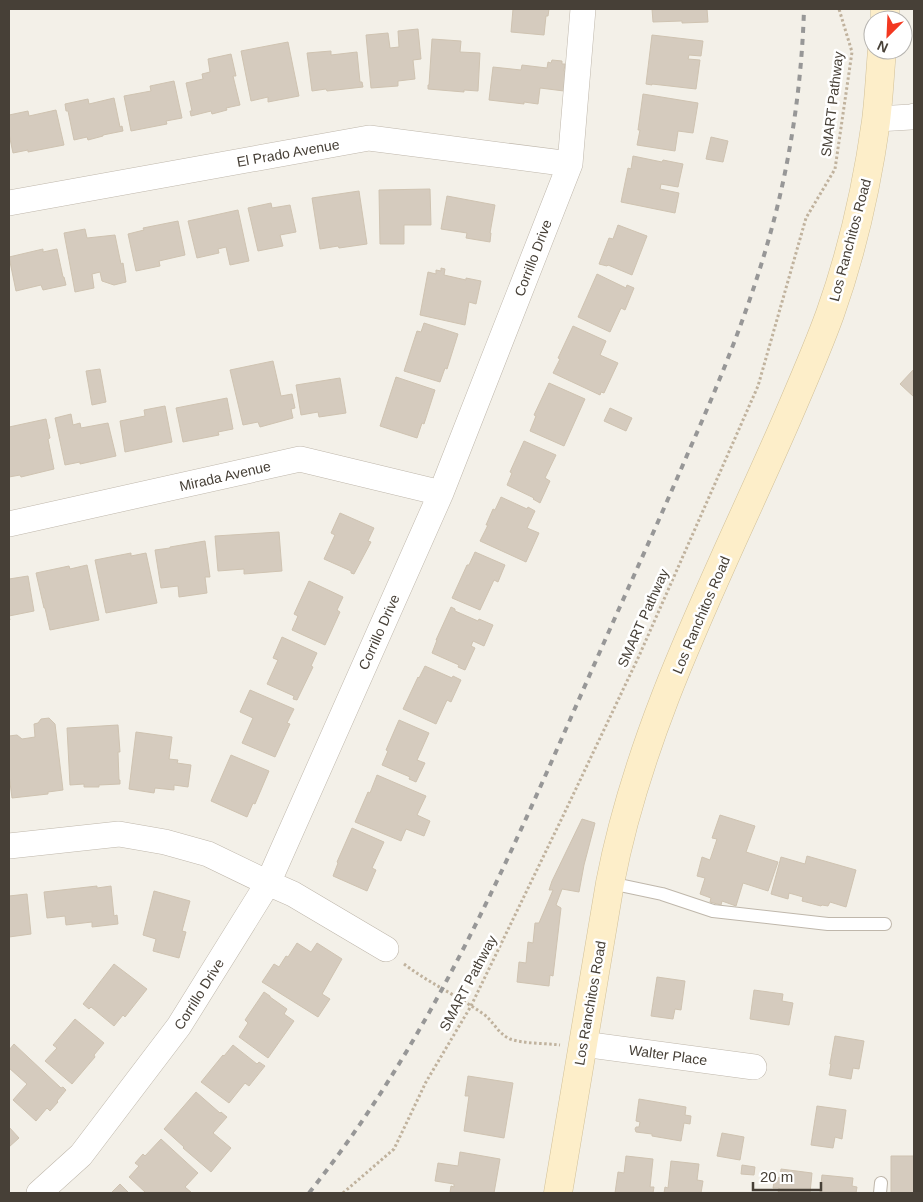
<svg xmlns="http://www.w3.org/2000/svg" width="923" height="1202" viewBox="0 0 923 1202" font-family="Arial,sans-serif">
<rect width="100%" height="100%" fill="#f3f0e8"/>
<!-- building -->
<path fill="#d5cbbe" stroke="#cfc3b1" d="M513,9H549L548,16H546L544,35L511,32Z
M652,9H707L708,22L682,23V21L653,22Z
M418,29L421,59L413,60L415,79L398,81V86L371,88L366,35L388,33L390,48L399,47L398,31Z
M652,35L703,41L701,56L689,55L688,59L700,60L696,89L652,84V85L646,84Z
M432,39L461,41L460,52L480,53L478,91L464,90V92L428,89V85H429Z
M288,42L299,96L268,102V97L251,101L241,51Z
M331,51V55L357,52L360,82H362L363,87L327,91L326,89L312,91L307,53Z
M231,54L236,76H233L240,105L226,108L227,110L212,114L211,111L191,116L190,111H192L186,83L203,79L202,74L210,72L208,59Z
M552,60L562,61V64H565L564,71H566L564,91L540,88L538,104L524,102V104L489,100L493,67L521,70L522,65L547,68L548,62L551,63Z
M174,81L182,118L166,121L167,124L131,131L124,96L151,91L150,86Z
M643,94L698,103L693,133L678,131L675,151L637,145L640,130H638Z
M114,98L120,127L122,126L123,131L103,135V136L88,140L87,137L74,140L68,111H66L65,104L88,99L89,104Z
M56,110L64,145L28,152V150L13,153L9,134V115L28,111L29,116Z
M711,137L728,141L723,162L706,159Z
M633,156L662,162L663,160L683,164L678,187L661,184L660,189L679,193L675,213L621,202L628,168L631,169Z
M430,189L431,225H404V244H380L379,190Z
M359,191L367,244L339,248L338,246L320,249L312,198Z
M447,196L495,205L490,233H491L490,242L466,238L467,233L441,229Z
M271,203L272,208L290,205L296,232L280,235L283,246L258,251L248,208Z
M238,210L249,261L230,265L226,247L218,249L219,253L197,258L188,221Z
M178,221L185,255L159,261L160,266L136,271L128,234L144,230L143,228Z
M618,225L647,236L632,275L608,265L607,266L599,264L609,238L613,239Z
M85,229L87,238L115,235L121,264L123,263L126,282L114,285L102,281L100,272L92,274L94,288L75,292L64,233Z
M43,249V252L57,249L63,277H64L66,285L43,290L41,285L16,291L9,257Z
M441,268L445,269L444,275L466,280V278L481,281L476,304L469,302L465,325L420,315L428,272L436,274V270L441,271Z
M597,274L626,288L627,285L634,288L625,310L621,308L610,332L578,317Z
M424,323L458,334L447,369L445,368L440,382L404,371L417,331L421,332Z
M573,326L606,341L600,355L618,363L604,393L601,392L600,395L553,373L560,359L558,358Z
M273,361L281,396L292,394L295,408L291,409L293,418L260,427L258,422L243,425L230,370Z
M100,369L106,402L92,405L86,371Z
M914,369V397L900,384Z
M396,377L435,390L424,424L422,423L417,438L380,426Z
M340,378L346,413L319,417L318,412L301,415L296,385Z
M549,383L585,399L564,446L530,431L536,416L534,415Z
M227,398L233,429L218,432L219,435L183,442L176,408Z
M165,406L172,442L125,452L120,421L145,416L144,410Z
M610,408L632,418L626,431L604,421Z
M71,414L73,425L80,423L81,428L108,423L116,456L80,464V462L65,465L55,418Z
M46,419L50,438L48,439L54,469L21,477L20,475L9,477V427Z
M524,441L556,455L545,478L550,481L540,503L533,499L534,498L507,485L512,473L510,472Z
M501,497L527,509L528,507L535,511L527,528L539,533L526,562L480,541L488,525H486L493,509L495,510Z
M340,513L374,528L368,541L371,542L354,574L351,573V571L324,559L335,535L331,533Z
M279,532L282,571L244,574V569L218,571L215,536Z
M205,541L210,577H205L207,593L179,597L178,586L161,588L155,550L170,548V547Z
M475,552L505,565L498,582L494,580L480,610L452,598L467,565H469Z
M131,553V556L146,553L157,603L106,613L95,560Z
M87,565L99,620L50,630L45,608H44L36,573L69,566L70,569Z
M28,576L34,611L9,616L10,620H9V579Z
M309,581L343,597L337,610L340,612L325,645L292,630L298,616L294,614Z
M451,607L455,609V611L478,621L479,619L493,625L484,646L473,641L471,646L475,648L465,670L458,667L459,665L432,653L437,640H436Z
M282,637L317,653L311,666L313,667L297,700L293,699L294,696L267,684L278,660L273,658Z
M425,666L452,678L453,676L461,680L451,702L447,700L436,724L403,709L418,677L419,678Z
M250,690L294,709L287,723L290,724L275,757L242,743L253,718L240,712Z
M49,718L55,724L63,790L48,792V794L12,798L9,775V736L17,735L22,739L35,737L34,724L38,723L41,719Z
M399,720L429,733L417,760L425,763L416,782L409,779L410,777L382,765L388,751L386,750Z
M118,725L120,752H118L119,780H120V784L99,785V787H84V784L70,785L67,728Z
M136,732L172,737L169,759L178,760L177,763L191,765L188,787L174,785V790L155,788L154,793L129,789Z
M231,755L269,771L255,804L253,803L247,817L211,801Z
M377,775L426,796L417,815L430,821L424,836L406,829L401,841L355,822L368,792L370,793Z
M720,815L755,826L746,852L778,862L768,891L743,883L736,906L722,901L721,905L710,902L711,898L700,894L705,878L697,876L702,857L710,860L717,839L712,838Z
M582,819L595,823L584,865L579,892L562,889L556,905L561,908L553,976L550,975L549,986L517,982L519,962L526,963L528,942L533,943L535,923H539L553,890H549L552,881Z
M352,828L384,842L372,868L376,870L367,891L333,876L338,863L337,862Z
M807,856L856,870L846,907L830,902L828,906L822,905L821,906L802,901L803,897L789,893L788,899L771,894L781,857L805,864Z
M97,886V888L111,886L114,916L117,915L118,924L92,927V922L66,925L65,916L47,918L44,892Z
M154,891L190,901L182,931L186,932L179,958L153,951L156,939L143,935Z
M27,894L31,934L9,937V896Z
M297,943L311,952L317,943L342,959L322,994L330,999L318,1017L262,982L274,964L279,967L286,956L288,957Z
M114,964L147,989L125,1017L123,1015L114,1026L91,1007L89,1009L83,1004Z
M657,977L685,981L681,1010L675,1009L673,1019L651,1016Z
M754,990L783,994L782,1001L793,1003L789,1025L750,1019Z
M264,992L270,996V997L287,1009L284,1014L294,1021L268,1058L239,1037L248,1023L245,1020Z
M75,1019L104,1043L94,1055L95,1057L72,1084L45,1061L57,1048L53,1045Z
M835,1036L864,1041L859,1069L853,1068L851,1079L829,1075L831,1064H830Z
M14,1044L61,1088L63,1087L66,1090L57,1101L58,1102L50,1111L47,1108L36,1121L13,1100L27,1084L9,1068V1050Z
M233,1045L257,1064L259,1062L265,1066L249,1086L245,1083L229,1103L201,1082L223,1055L224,1056Z
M468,1076L513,1083L504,1138L464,1131L469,1096H465Z
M196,1092L220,1113L221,1112L227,1117L213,1133L231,1148L211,1172L183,1148L184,1147L164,1129Z
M639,1099L686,1107L685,1115L691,1116L690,1124L684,1123L681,1141L652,1136V1134L636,1132L635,1129L636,1127H639L640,1122L636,1121Z
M817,1106L846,1110L842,1139L835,1137L833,1148L811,1145Z
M9,1127L19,1138L9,1147Z
M722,1133L744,1137L740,1160L717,1156Z
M161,1139L198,1173L185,1187L192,1193H146L129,1177L139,1166L135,1163L143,1154L145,1156Z
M460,1152L500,1159L494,1193H450L451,1186L454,1187V1184L435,1181L438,1163L458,1166Z
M626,1156L653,1159L650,1187H654L653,1193H615L618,1172L624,1173Z
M891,1156H914V1193H891Z
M671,1161L699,1164L697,1180L703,1181L701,1193H664L665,1187L668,1188Z
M742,1165L755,1167L754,1175L741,1174Z
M781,1169L812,1173L810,1193H778L779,1188H773L775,1177L780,1178Z
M822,1175L853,1178L852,1186L857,1187L856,1193H820Z
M120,1184L129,1193H111Z"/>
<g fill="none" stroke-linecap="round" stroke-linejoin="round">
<defs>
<path id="service" d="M610,883L662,894L713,911L828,924H885
M880,1193L881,1183"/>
<path id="minor" d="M877,119L911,117L914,116
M9,203L369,138L570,164
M9,524L300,459L441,493
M9,846L119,834L165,842L208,854L268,883L293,894L386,949
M583,1044L754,1067
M39,1193L81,1155L179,1026L268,883L441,493L570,164L583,9"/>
<path id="secondary" d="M885,9V20
M558,1193L610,883C641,721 721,571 786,421C801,386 817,350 830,314C852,252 867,186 876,121C879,97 880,73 882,50"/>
</defs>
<!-- service casing -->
<use href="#service" stroke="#bfb7ab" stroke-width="14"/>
<!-- minor casing -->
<use href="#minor" stroke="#bfb7ab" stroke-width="26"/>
<!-- secondary casing -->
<use href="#secondary" stroke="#d2c199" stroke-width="29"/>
<!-- path -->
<path stroke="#c0b29d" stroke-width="3" stroke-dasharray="2.5 2.5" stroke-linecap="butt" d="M404,964C429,983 456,995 482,1013C493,1020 497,1033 510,1039C525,1044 544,1043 560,1045
M343,1193L394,1149L426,1082L471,1006L563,816L639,656L758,386L806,218L835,169L852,52L839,9"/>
<!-- service -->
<use href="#service" stroke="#fff" stroke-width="12"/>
<!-- minor -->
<use href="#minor" stroke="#fff" stroke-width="25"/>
<!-- secondary -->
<use href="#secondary" stroke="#fdeec9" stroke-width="28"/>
<!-- rail -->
<path stroke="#979797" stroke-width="4" stroke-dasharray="6 6" stroke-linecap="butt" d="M309,1193C437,1033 516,842 598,656C628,588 659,521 688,453C723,374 756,293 777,208C793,143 802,76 804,9"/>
</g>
<g text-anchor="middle" stroke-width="5" stroke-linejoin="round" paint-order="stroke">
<!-- street labels -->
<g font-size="14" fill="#474037" stroke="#fff">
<text transform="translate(832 104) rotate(-83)" y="5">SMART Pathway</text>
<text transform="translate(288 153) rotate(-10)" y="5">El Prado Avenue</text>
<text transform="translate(850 240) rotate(-75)" y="5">Los Ranchitos Road</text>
<text transform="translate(533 258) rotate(-69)" y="5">Corrillo Drive</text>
<text transform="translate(225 476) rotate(-13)" y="5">Mirada Avenue</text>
<text transform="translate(701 615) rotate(-67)" y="5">Los Ranchitos Road</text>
<text transform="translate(643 618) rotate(-66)" y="5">SMART Pathway</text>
<text transform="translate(379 632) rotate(-66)" y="5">Corrillo Drive</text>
<text transform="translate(468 983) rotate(-62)" y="5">SMART Pathway</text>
<text transform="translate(199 994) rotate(-58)" y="5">Corrillo Drive</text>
<text transform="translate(590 1003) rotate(-80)" y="5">Los Ranchitos Road</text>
<text transform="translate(668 1055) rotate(8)" y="5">Walter Place</text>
</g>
</g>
<!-- border -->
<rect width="923" height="1202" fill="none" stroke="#474037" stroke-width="20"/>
<!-- north arrow -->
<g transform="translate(888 35) rotate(204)"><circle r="24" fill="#ffffff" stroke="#b5b3af"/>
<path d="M0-4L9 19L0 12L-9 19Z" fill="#f33820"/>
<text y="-8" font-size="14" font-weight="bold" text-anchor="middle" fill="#474037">N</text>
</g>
<!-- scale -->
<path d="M753 1182v8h68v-8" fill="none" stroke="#474037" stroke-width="2.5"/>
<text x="760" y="1182" font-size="15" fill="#474037" stroke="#ffffff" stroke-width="4" paint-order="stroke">20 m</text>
</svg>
